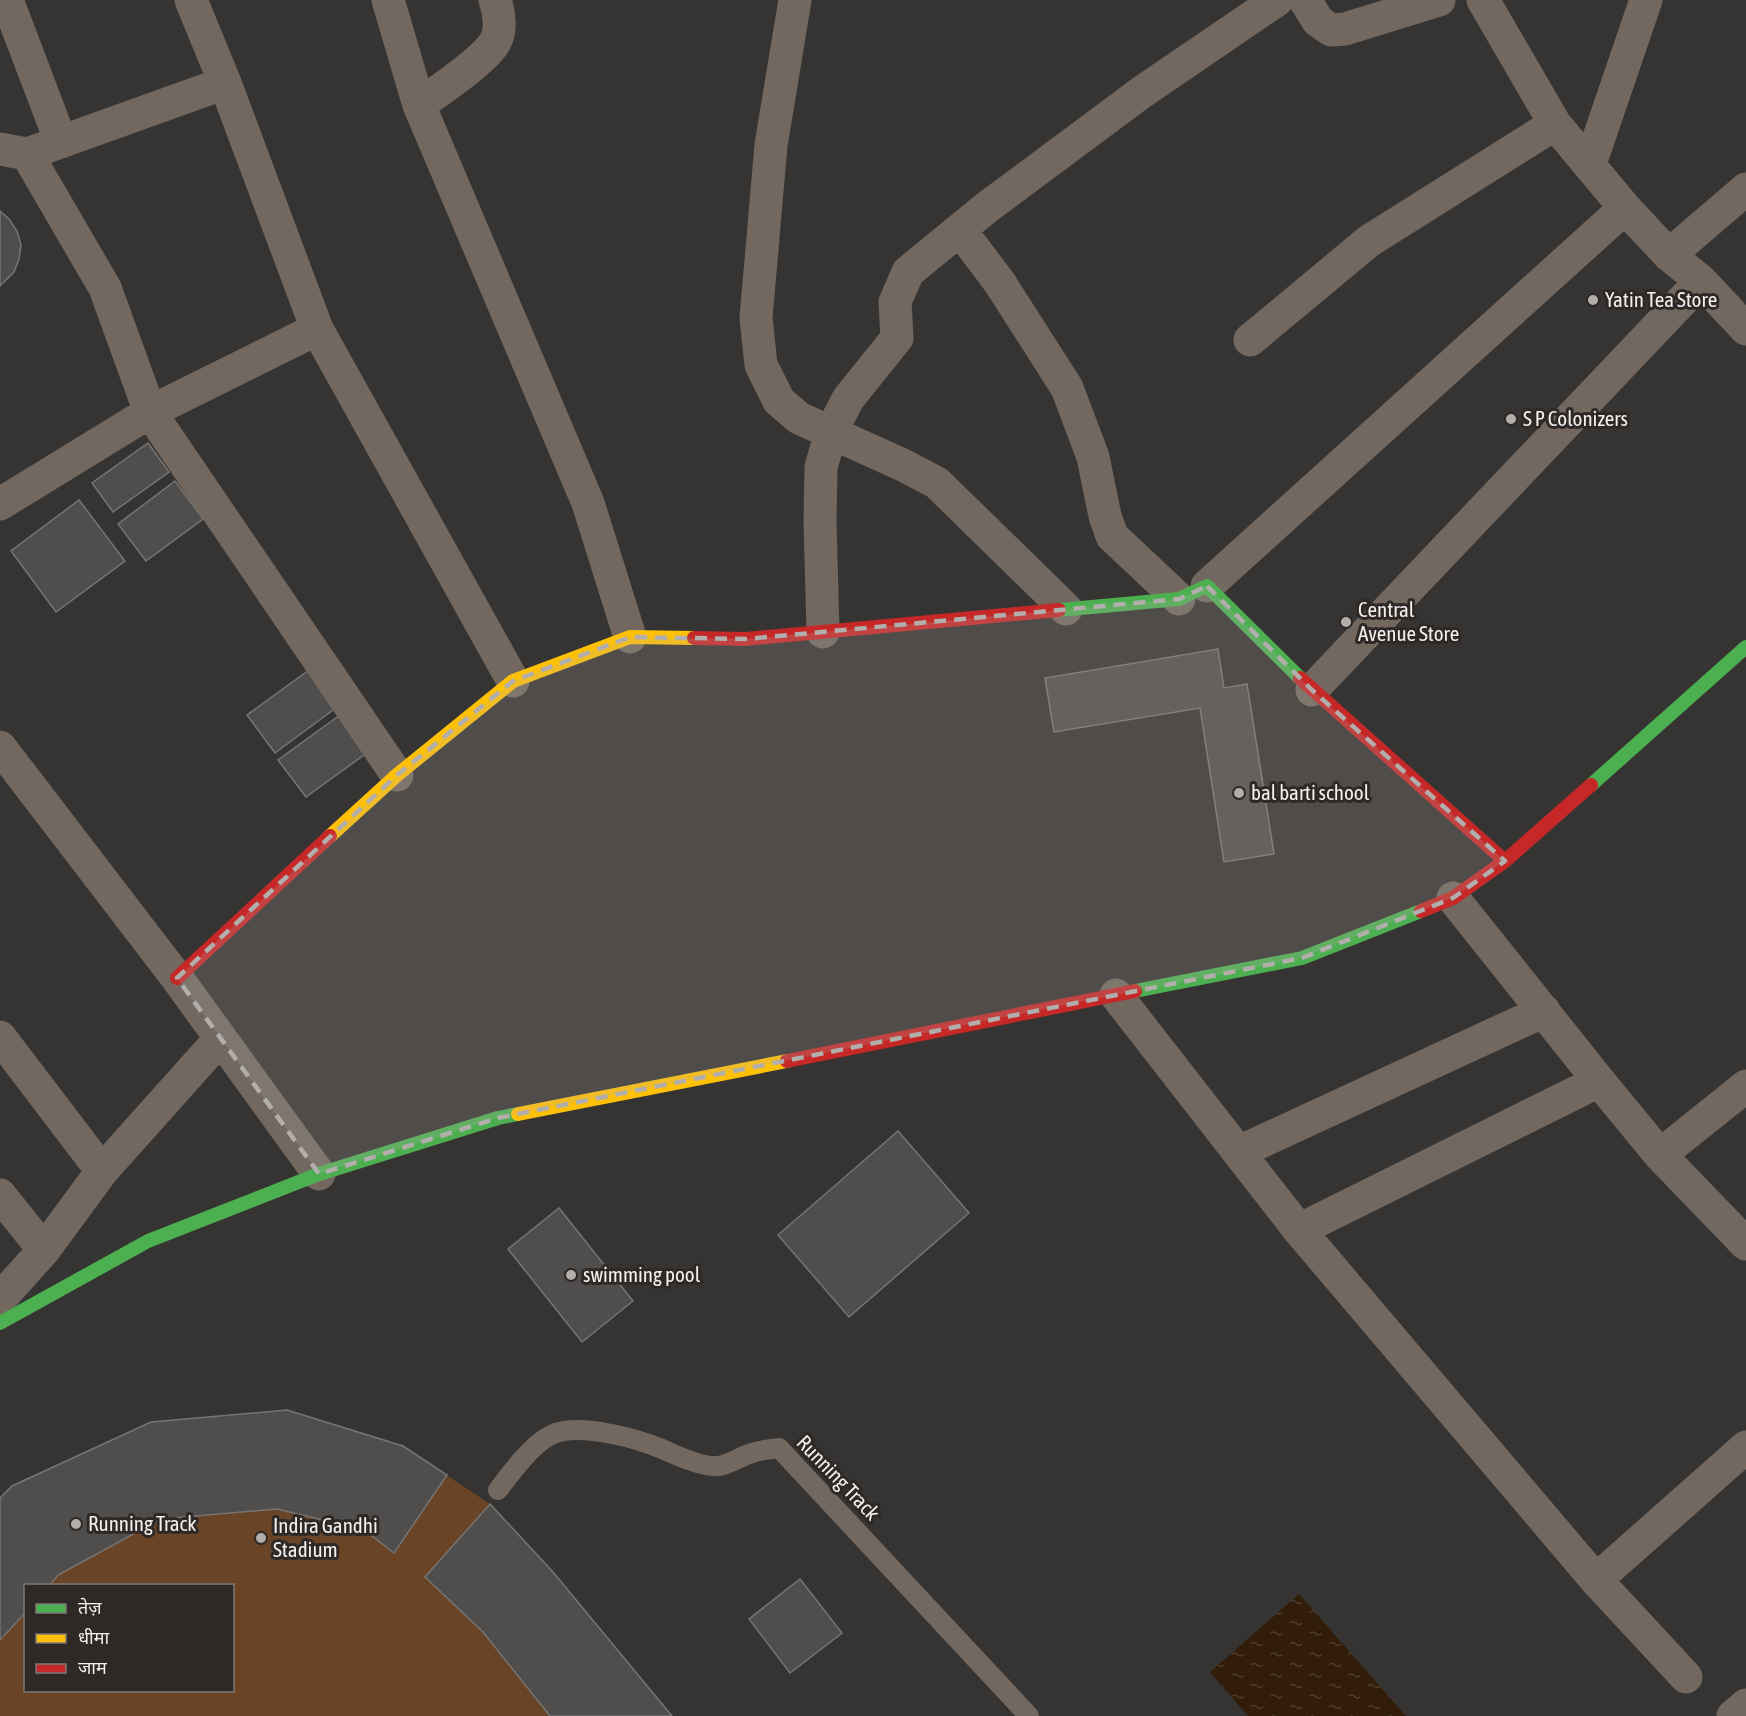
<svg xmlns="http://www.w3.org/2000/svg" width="1746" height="1716" viewBox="0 0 1746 1716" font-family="'Asap Condensed','Noto Sans Devanagari',sans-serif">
<defs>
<pattern id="water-ripples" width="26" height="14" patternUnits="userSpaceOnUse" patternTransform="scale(1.5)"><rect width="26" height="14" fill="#321c0a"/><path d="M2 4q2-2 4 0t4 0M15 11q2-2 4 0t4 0" fill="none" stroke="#503d2e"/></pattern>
</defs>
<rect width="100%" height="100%" fill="#363432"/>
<!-- park -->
<path fill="#694426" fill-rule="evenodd" d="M287,1410L403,1446L490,1504L553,1572L672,1716H0V1498L12,1486L151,1422ZM26,1586H232V1690H26Z"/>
<!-- water -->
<path fill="url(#water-ripples)" d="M1299,1594L1406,1716H1248L1210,1672Z"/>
<!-- building -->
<path fill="#504e4c" stroke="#777573" stroke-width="1.5" d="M0,211L9,219L17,231L21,245L19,259L14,272L0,286Z
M148,443L169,472L113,512L92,483Z
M175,481L203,519L146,561L118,524Z
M79,500L125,561L56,612L11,551Z
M1218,649L1224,688L1247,684L1274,854L1224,862L1200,708L1054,732L1045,678Z
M309,670L337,707L275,753L247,715Z
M340,715L368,752L306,797L278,760Z
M898,1131L969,1213L849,1317L778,1235Z
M559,1208L633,1301L582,1342L508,1249Z
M287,1410L403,1446L447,1475L394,1553L364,1530L277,1509L161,1519L58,1575L49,1586H26V1612L0,1640V1498L12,1486L151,1422Z
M490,1504L553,1572L672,1716H550L483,1632L425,1577Z
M800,1579L842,1633L790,1673L749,1619Z"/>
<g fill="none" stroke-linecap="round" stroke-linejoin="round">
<!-- lane -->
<path stroke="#726860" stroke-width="20" d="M498,1490C510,1474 532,1444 551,1435C577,1422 636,1438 662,1449C675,1455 704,1468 718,1466C729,1465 741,1456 752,1453C761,1450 770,1449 779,1448L1029,1716"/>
<!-- street -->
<path stroke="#726860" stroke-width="33" d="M7,0L61,142
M191,0L225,83L317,329L513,681
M388,0L419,105L588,503L630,637
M795,0L771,145L756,318L761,365L779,401L799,418L905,466L937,483L1066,609
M1305,0L1318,21L1331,30L1345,29L1439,0
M1483,0L1555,124L1625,208L1669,255L1701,281L1746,329
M419,105C437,92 485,60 495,42C502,30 499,12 495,0
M0,149L27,154L105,288L150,412L397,775
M27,154L225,83
M1590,164L1646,0
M960,230L1000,283L1067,388L1093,457L1105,516L1112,536L1179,599
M1669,255L1746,189
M1250,340L1369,241L1555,124
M0,504L150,412L317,329
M1207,586L1625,208
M823,632L820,521L821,467L831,432L848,399L897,338L895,302L908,272L986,208L1142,92L1277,0
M1312,690L1701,281
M0,747L177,978L319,1174
M1453,898L1599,1081L1660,1155L1746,1244
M1116,995L1299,1230L1596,1580L1686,1677
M0,1037L102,1171
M1239,1152L1544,1011
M1660,1155L1746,1086
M0,1195L44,1250
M1299,1230L1599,1081
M0,1299L44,1250L102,1171L220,1039
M1596,1580L1746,1447
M1733,1716L1746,1705"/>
<!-- fast -->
<path stroke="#4caf50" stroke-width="14" d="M1059,610L1179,599L1207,586L1300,678
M1591,785L1746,647
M1135,991L1302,958L1421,911
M0,1323L148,1241L319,1174L498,1118L518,1114"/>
<!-- slow -->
<path stroke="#ffc107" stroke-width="14" d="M330,836L397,775L513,681L630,637L694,638
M518,1114L787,1061"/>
<!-- jam -->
<path stroke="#c62828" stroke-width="14" d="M694,638L746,639L1059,610
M1300,678L1505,861
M1421,911L1453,898L1505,861L1591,785
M177,978L330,836
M787,1061L1135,991"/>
</g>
<!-- marked area -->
<path fill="#b2aeac" fill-opacity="0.2" stroke="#b2aeac" stroke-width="4.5" stroke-dasharray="12 8" stroke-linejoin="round" d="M1207,586L1312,690L1505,861L1453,898L1302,958L498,1118L319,1174L177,978L397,775L513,681L630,637L746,639L1179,599Z"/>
<!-- markers -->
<g fill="#b2aeac" stroke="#2e2926" stroke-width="2">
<circle cx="1593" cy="300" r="6"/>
<circle cx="1511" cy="419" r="6"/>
<circle cx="1346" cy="622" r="6"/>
<circle cx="1239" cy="793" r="6"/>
<circle cx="571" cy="1275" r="6"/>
<circle cx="76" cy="1524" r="6"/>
<circle cx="261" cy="1538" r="6"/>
</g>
<g text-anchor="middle" stroke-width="6" stroke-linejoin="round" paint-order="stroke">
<!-- poi labels -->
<g font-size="21" fill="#f4f0ee" stroke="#2e2926" text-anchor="start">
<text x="1605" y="307">Yatin Tea Store</text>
<text x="1523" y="426">S P Colonizers</text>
<text x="1358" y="617">Central<tspan x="1358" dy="24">Avenue Store</tspan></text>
<text x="1251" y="800">bal barti school</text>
<text x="583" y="1282">swimming pool</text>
<text x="88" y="1531">Running Track</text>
<text x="273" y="1533">Indira Gandhi<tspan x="273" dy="24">Stadium</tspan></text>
</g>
<!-- street labels -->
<g font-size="21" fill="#f4f0ee" stroke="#2e2926">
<text transform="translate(838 1478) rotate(46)" y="7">Running Track</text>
</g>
</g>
<!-- legend -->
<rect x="24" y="1584" width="210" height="108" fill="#2e2926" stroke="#7d7976" stroke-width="1.5"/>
<rect x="36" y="1604" width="30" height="9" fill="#4caf50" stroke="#7d7976" stroke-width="1.5"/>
<text x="78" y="1614" font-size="18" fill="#f4f0ee">तेज़</text>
<rect x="36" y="1634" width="30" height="9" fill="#ffc107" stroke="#7d7976" stroke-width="1.5"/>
<text x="78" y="1644" font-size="18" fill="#f4f0ee">धीमा</text>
<rect x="36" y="1664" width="30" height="9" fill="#c62828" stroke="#7d7976" stroke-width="1.5"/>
<text x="78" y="1674" font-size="18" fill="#f4f0ee">जाम</text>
</svg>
